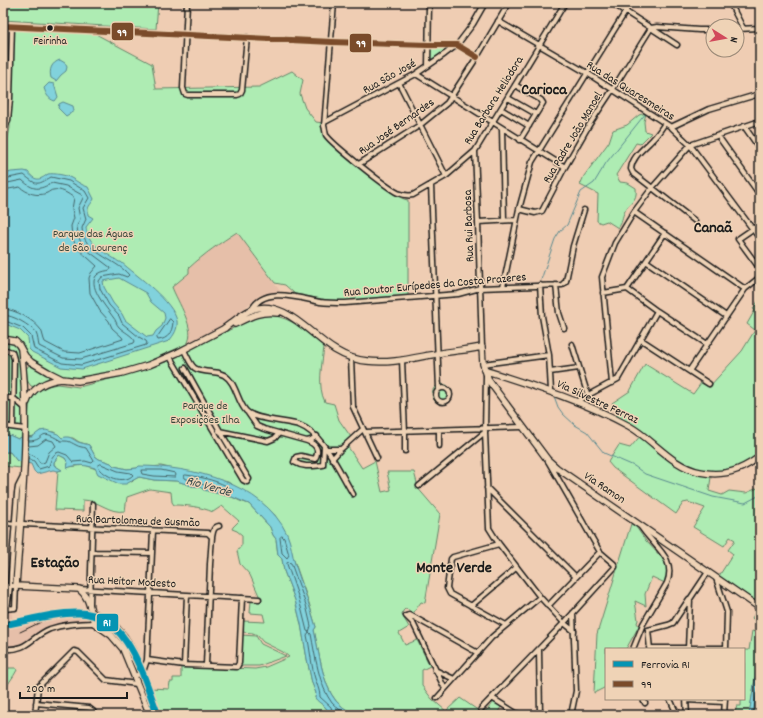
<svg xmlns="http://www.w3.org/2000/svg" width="763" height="718" viewBox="0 0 763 718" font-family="Dekko,sans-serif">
<rect width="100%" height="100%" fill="#efcdb3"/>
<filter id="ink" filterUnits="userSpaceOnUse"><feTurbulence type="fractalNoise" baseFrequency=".025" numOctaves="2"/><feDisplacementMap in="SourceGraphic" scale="8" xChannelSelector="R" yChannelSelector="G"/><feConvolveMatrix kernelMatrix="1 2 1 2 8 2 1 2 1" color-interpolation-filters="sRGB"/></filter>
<g filter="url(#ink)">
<!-- built -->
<path fill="#e6bfa9" d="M237,232L280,291L259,296L224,325L187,344L190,341V329L171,287L189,273V268L204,255L213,247Z
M77,609L90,611L85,620L50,627L19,647H3V614L11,612L13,619Z"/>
<!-- green -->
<path fill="#aeecb3" stroke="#658468" d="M3,3H158L156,29L3,20Z
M14,28L90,31L152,64L156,89L259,87L292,71L303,80L300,94L305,108L316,122L323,123V132L326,138C340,150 393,199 408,200V296L345,301H333L295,294L285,285L275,283L237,232C220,243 204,254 189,268V273L172,287C177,301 197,330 187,344L140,365L85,379L67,378L50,372L37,364L26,354L22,344L18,339L3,336V150L6,146L10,128Z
M429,47H452L431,63Z
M646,113L644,122L645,131L651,133L640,144L636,143L616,175L620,182L628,183L636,188C638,203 628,202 624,213C621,220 623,222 618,228L607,221L601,223L597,221L598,194L580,185L584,176L609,142L613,130L627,125L639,115Z
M760,298V454L756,457L733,469L708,472L688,467L615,417L618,411L612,403L630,391L645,364L693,394L701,383L709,387L742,351L755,330L747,324L755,310L753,309Z
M270,315C293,318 308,332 324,347C322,365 317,386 325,402L334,404L339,420L351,437L340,448L328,447L335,458L348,447L362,468L375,461L382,492L391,490L387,472H414L417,483L416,486L440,514L425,603L421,602L412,615L409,610L405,609L403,611L402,615L409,627L399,633L405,645L417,640L430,666L422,670V686L432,699L446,711L460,698L479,711H486L494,702L501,707L496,715H357L353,711L350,712C345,709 340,705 336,701C322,684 319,651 314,630L316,627L309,603L295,563L275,515L265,506L228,482L161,466L127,469L114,466L111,463L99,459L95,456L89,445L79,442L73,438H62L54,432L40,431L35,436L26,437L30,400L37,392L48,386L57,384L79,387L144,370L168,361L257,316Z
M3,342C7,343 12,343 15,346C26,357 22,416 21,432L22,433V437L18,439L9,435L3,436Z
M30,364L49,375L48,379L35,387L31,386L28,382L26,369Z
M432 394a10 10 0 1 1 20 0a10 10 0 1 1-20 0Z
M641,435L663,455L711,477L709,491L722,495L729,491L746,493L760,487V604L719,576L733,554L728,550L735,540L730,537L724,546L693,527L705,508L688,502L683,503L676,514L613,468L608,462L619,445L630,448Z
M4,452H10L17,461H21V468L3,466Z
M59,455L65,458L68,463V467L85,465L132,482L135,479L139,477L154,480L177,481L192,486L200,487L204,490L232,497L240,501L249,504L270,527L273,535L276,539L278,555L282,559L284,571L295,600L301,624L307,659L312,683L316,693L315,698L328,710V713L334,715H161L150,688L169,689L170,682H173V678H181V666L255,669L266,667L289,657L283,652L263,642L257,635L253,633L242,632L243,621L265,622L263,614L250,613L251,601L261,600L250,575L240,564L237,551L242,545V535L237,531L232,529L233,527L239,521L222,506L213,512C201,507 187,505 174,505L172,502L171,492L150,489L127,497L125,511C109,514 99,500 83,500V511L55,510L58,471L61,470L54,465V462Z
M631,524L636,527L646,541L665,561L669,572L665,583L652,577L645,594L646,606L635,601L638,620L637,623L639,626L626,649H606V687L594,693L597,634Z
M758,609L760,610V650L749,715H734L737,706H741V701L744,699V650H749L752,631L755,632V621L752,618Z
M99,620H102C119,633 134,650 139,672L137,673L136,672C125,647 122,640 100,623Z
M242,635L256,636L261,644L286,656L259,666H241Z
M3,668H16L17,670C13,678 7,684 3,693Z
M141,676L157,715H152L140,683Z"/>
<!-- water -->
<path fill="#81d2dc" stroke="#59898f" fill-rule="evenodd" d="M60,60L65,63L67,67L66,71L61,75L56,81L51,78C49,70 51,63 60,60Z
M49,83L54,84L58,97L55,101C48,99 46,94 44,88Z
M63,102L73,106L74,111L66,116L58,108L59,104Z
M24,171L28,172C35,181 39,181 48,174C54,173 66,175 71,178C77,181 81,185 88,187L94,199C90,206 87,206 88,215L93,218L86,227C87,245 107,253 119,262H121C137,276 173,301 177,321C178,329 174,335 169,341L82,369L61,367L32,352L29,349L28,338L20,330L3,323V175L11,172ZM119,278L146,293L151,302L164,313L165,318L162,326L156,331L153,336L147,337L125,320L122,314L113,303L109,296L104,287L103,281Z
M46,430L58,434L62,438C70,435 72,439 78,442C81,443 86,444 89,445L95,456L99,459L111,463L114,466L127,469L137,468L139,466C191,466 263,483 287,534C291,543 292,554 295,564C302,585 310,606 316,627L314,630C319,651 322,684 336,701C340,705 345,709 350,712L352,710L357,715H334L328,713C327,705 319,704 315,698L316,693L312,683L307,659L301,624L295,600L284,571L282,559L278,555L276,539L273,535L270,527L249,504L232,497L204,490L200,487L192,486L177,481L154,480L139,477L126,484H119L98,474L95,468C85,465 78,464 67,468L68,463L65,458L59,455L54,462V465L62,470L58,471L53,470L37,474L34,471L31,464L17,461L10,452H4L3,454V436L9,435L18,439L21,437H32L40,431Z
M760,650V715H749L750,708Z"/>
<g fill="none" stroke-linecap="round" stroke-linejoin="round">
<!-- shore -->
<path stroke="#446569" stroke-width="1" d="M3,179L24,175C37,185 36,186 51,177L69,181L85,191L89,198L83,208L86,219L82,228C83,253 115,258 129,275L127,277L119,274L102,277L99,281L100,289L109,305L119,316L122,323L139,337L146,341L147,343L146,345L81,365L62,363L34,349L31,336L23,328L3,320
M3,184L22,180C34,191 39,190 52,183L66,186L82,195L83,198L78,208L80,219L77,226L78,235L81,243L87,250L111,268L110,270C107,271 102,271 98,274C85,284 107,308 113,317C116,320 116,324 119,327C124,332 132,335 135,341L134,343L81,359L63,358L39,346C38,342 38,337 36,333C30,325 13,315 3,315
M3,190L20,187C27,193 37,197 47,193C49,192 51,190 53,190C60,188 69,194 74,198L72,209L74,218L71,226L72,237L77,248L97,266L91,273L89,278L90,293L100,311L109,321L112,328L122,337L123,339L80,353L64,352L45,342C43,338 43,334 41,330C34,320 15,309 3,309
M170,319L173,322C172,333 168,339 158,340L157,338Z
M28,453L36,457L40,463H42L45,462L49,452L56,446L53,441L46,439L38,445L29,446
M28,458L34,461L39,469L49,466C51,460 52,454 59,452L67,455L73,462L85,461L92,463L94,461L86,448C83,447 79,447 76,445C68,441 70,441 61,441C37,426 47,441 29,441
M101,464L118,471L131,473L133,475C124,485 104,477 98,466Z
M143,470H161L175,473L176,475L175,477L154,476L142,474L141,471Z
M186,475C202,477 219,481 232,489L233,491L231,492C227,492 225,491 222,489C209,485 196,485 185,478L184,476Z
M282,536L284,538L289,555L287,558L282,553L280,538Z
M288,562L291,563L306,605L311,626L309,632L307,631L299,599L287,564Z
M333,715L331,707L320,697C320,690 316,683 314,675C311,662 310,648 307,635L309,632L311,634C315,655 319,686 332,703C337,708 342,711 347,715
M753,715L760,673"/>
<!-- stream -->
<path stroke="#59898f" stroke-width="1" d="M540,283L555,239L560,231L567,225L581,192L594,183L606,163L646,113
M554,396L558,407L563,414L575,425L587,432L604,453L634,466L645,474L713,497L745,503L760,495"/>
<defs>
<path id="street" d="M187,3L183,88L185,94L188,95H237L240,94L242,90L247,37
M334,3L324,126C325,128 325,132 326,135C332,144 387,188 398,193C403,195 408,196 413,195L446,176L475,151L565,3
M612,3L651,28L657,27L699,30H713
M730,3L743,28
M498,21L587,73L671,127L690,145L760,239
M3,26L332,42L428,45H457L477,57
M737,29L760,28
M428,66L429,3
M416,74L565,167
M399,83L446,176
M515,85L541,100L543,103L520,140
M508,98L536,114
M3,107C9,115 8,123 3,132
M501,109L529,126
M8,121L10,99L12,26
M325,122L416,74L445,54L457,45L473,24L485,3
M665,123C661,129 658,134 653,139C645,148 632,156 631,169L633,173L695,221
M744,126L760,149
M671,127L709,109L756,95
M502,129L504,220
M718,136L760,195
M475,151L478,222L482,347
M359,164L420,125L447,103L477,57L509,3
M431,185L439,389
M519,209L535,213L542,211L565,167L589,125L613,89L651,28L677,45
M634,212L745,289
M478,222L516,220
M760,224L738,239L760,269
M646,261L726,316
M540,285L542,316L549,355L551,391
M556,285L559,313L564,328
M503,287L519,209L532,162L626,11L629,3
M627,289L657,311L707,344
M603,293L627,289L665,233
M251,311C263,285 299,298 320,302C328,303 337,303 345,303L458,294L480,288L562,285L566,281L573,246L584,210
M640,339L709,384
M572,344L588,396
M3,349L12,352L14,359L13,427
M184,350C193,368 191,370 212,372C216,372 220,373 224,375C236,382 237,401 246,411C255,420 287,421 299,425C324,434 340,473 353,494
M170,357L243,480L247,482L249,479L247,476L220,431L185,368
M351,358L353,407L377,458
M402,360L405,432V451
M483,364L549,355
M689,371L745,289L760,277
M550,372L579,368
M486,375L485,432L489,528L499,544L540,597L564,623L574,631
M612,383L602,277L615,243L634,212L652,188L690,145L760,121
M436 395a7 7 0 1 1 14 0a7 7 0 1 1-14 0Z
M3,398H13L25,408
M577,401L618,379L657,311
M248,413L257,426L264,429L307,441L311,440L317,436
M3,426L25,429
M219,431L268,441L275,438L279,433
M365,432L522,427
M307,441C316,444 320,450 315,459L301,456L296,457L294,462C304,468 312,466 323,465L324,446
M439,446V430
M327,449H341
M332,459L341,449L363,429
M419,486L485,432
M487,488L576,577
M3,523L208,533L212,537L210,564L206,665
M212,537C213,532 213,527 219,526
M499,544L453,557L451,559L447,588L450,594L506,625
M92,552L152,553
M716,578L727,612L726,649
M3,586H16L15,608L3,609
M79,589L259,599
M90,604L93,504
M471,606L517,567
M548,606L600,552
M7,609L10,586L17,493L18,487L22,479
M92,612C121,622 132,645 143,672
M410,615L478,653
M410,620L411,617L410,615L406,616L413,623L445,689
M648,630L668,625L673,623L689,599
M648,630L650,649
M649,648H726
M3,649C29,651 30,637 50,629C64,624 80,623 94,623
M633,649L643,624L667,583C677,558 653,546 641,527
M688,649L690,599L708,572
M539,650L540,715
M147,660L184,665L237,667L239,663L242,598
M184,665L187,595
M435,670L454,679
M135,676L143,672L147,660L153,531
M437,698L492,637L540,597
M492,698L519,715
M643,699L645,703
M670,699L675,710L680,715
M686,699L687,715
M686,700L724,702
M36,703L89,708L93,711L95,715
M481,709L564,623L615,567L614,564L600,552L548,461
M35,715L38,687L74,651L78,652L106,680L137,684
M571,715L576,691L573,613
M724,715L725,699"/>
<path id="secondary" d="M235,324C251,316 259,311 278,313
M223,329C232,323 241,314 251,310C283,297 311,336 335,350C345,356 356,360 367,361C390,364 413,358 436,354C452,351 467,350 482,347L483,364L489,381L547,459L557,468L760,608
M3,339L15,341L19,345L25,356L31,362L48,372L62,379L78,381L122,373L149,365L177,353L225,328
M21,349C31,428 21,507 16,586L79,589C90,597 90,610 94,623L111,635L123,649L150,715
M484,370C534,386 583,401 629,426C654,440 671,466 700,472C722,477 743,470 760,456
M27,402C31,388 48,380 62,379"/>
</defs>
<!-- street casing -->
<use href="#street" stroke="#1c1c1c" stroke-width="7"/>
<!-- secondary casing -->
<use href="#secondary" stroke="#1c1c1c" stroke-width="8"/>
<!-- street -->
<use href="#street" stroke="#efd3b6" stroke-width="4"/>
<!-- secondary -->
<use href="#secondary" stroke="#efd3b6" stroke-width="5.5"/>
<!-- rail -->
<path stroke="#1c1c1c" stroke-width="1" d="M44,621L63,614
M3,627L35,621L48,617
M20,632L41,622"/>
<defs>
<path id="bus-1" d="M3,26L332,42L428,45H457L477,57"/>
</defs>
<!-- bus-1 casing -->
<use href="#bus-1" stroke="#efd3b6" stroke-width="9"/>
<!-- bus-1 -->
<use href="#bus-1" stroke="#7a4b2a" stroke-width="6"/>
<defs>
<path id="rail-1" d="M3,625C26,621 56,612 79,613C129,614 143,677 158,715"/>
</defs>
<!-- rail-1 casing -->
<use href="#rail-1" stroke="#efd3b6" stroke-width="10"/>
<!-- rail-1 -->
<use href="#rail-1" stroke="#0494b3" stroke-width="7"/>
</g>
</g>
<!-- markers -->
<circle fill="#1c1c1c" stroke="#efd3b6" stroke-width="1.5" cx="50" cy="28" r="3.5"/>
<g text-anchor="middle" stroke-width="3" stroke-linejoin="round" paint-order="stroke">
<!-- bus labels -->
<g font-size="11" fill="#1c1c1c" stroke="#efd3b6">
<text x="50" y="44">Feirinha</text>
</g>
<!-- street labels -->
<g font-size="12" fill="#1c1c1c" stroke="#efd3b6">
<text transform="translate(389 76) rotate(-29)" y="4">Rua São José</text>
<text transform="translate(631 90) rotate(32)" y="4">Rua das Quaresmeiras</text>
<text transform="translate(493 100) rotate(-58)" y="4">Rua Barbara Heliodora</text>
<text transform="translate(396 126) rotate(-35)" y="4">Rua José Bernardes</text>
<text transform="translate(572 137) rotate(-59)" y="4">Rua Padre João Manoel</text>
<text transform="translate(468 226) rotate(-92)" y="4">Rua Rui Barbosa</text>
<text transform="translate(435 284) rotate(-5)" y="4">Rua Doutor Eurípedes da Costa Prazeres</text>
<text transform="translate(598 401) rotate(25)" y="4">Via Silvestre Ferraz</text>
<text transform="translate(605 487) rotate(34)" y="4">Via Ramon</text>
<text transform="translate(138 520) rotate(2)" y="4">Rua Bartolomeu de Gusmão</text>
<text transform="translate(132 581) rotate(3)" y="4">Rua Heitor Modesto</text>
</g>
<!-- park labels -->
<g font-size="12" fill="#39463a" stroke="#efd3b6">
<text x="93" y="237">Parque das Águas<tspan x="93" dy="14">de São Lourenç</tspan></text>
<text x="205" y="409">Parque de<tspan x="205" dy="14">Exposições Ilha</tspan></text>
</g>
<!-- water labels -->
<g font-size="13" font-style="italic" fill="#354a4c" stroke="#efd3b6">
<text transform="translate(209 485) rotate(16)" y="5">Rio Verde</text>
</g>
<!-- district labels -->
<g font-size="16" font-weight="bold" fill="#1c1c1c" stroke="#efd3b6">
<text x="544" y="94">Carioca</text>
<text x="713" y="232">Canaã</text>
<text x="55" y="567">Estação</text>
<text x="454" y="572">Monte Verde</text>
</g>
</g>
<g stroke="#efd3b6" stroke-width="1.5">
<rect x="111" y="22" width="23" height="19" rx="4" fill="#7a4b2a"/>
<rect x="349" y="33" width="23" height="20" rx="4" fill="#7a4b2a"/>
<rect x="96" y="613" width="23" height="19" rx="4" fill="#0494b3"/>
</g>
<g font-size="11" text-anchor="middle" font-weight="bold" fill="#fff">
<text x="122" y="36">99</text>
<text x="361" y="47">99</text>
<text x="107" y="626">R1</text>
</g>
<!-- margin -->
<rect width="763" height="718" fill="none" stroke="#efd3b6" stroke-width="16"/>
<rect x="8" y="8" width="747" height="702" fill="none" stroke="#1c1c1c" stroke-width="1.5" filter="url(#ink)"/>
<!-- legend -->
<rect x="605" y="648" width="140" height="52" fill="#efd3b6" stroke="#9b8a78"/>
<rect x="613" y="661" width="20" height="6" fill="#0494b3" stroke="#9b8a78"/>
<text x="641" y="668" font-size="12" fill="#1c1c1c">Ferrovia R1</text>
<rect x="613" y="681" width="20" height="6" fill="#7a4b2a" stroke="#9b8a78"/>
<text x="641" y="688" font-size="12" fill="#1c1c1c">99</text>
<!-- north arrow -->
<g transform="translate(725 38) rotate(101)"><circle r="19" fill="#efd3b6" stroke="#9b8a78"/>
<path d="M0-3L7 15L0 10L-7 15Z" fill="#d1495b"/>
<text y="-6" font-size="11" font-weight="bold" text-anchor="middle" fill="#1c1c1c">N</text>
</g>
<!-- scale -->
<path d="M20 692v6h107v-6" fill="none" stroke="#1c1c1c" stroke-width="2"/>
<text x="26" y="692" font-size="12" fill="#1c1c1c" stroke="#efd3b6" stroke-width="3" paint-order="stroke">200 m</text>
</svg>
